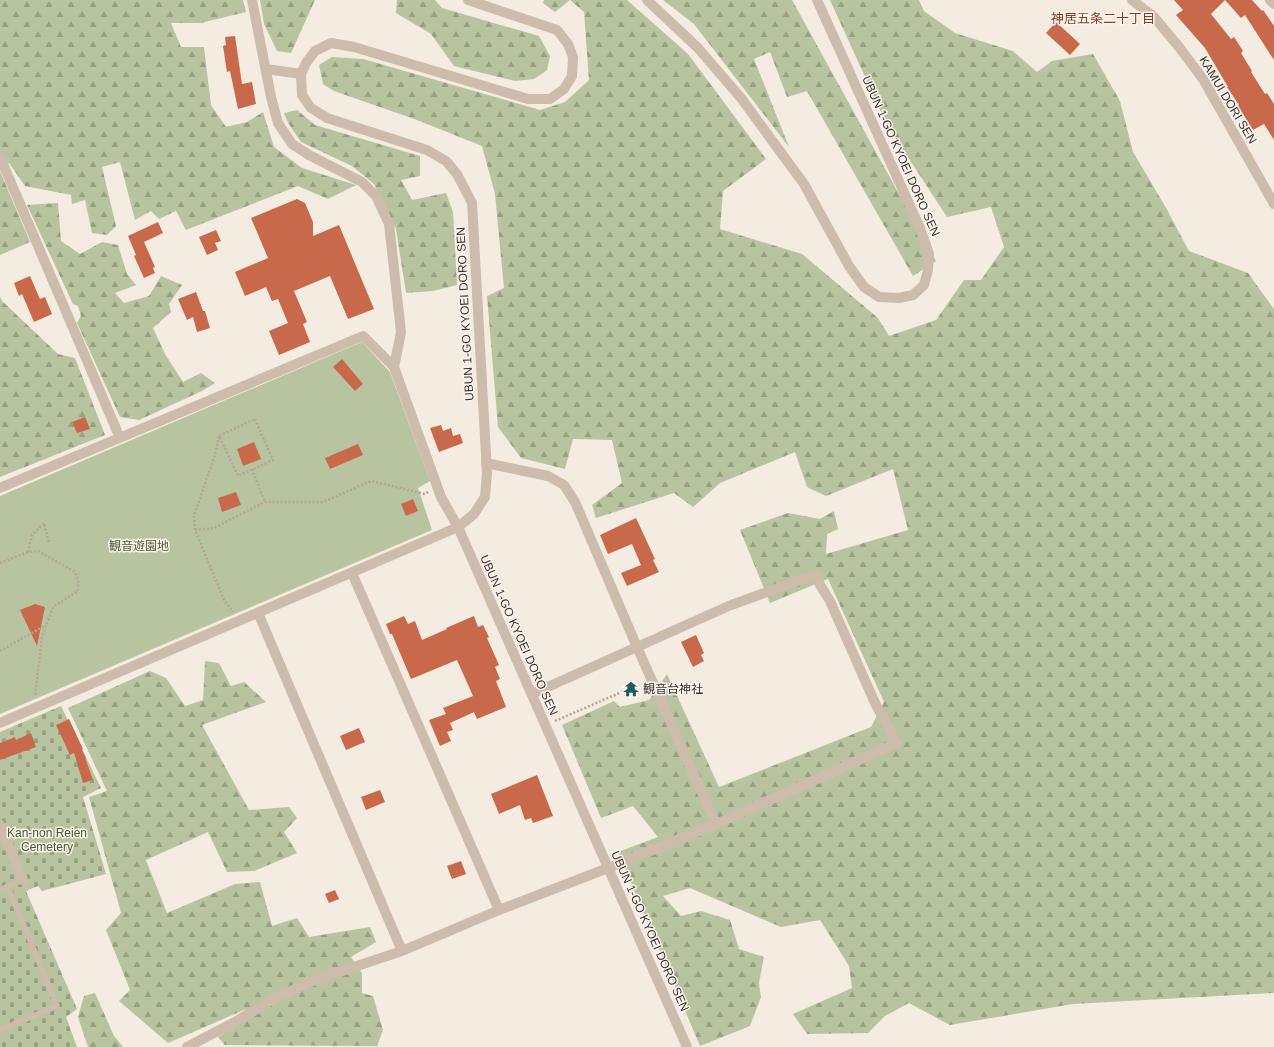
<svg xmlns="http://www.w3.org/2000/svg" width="1274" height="1047" viewBox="0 0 1274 1047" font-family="Helvetica,'Noto Sans JP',sans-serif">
<defs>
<pattern id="forest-firs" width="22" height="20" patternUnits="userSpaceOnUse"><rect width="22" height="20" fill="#b8c4a0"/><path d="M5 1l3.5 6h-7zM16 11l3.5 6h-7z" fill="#97a083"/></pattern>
<pattern id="cemetery-stones" width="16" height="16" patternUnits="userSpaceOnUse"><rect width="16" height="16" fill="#b8c4a0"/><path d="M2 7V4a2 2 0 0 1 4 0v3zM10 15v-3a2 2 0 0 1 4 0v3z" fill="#97a083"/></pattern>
</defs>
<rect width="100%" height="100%" fill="#f4ebe1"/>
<!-- forest -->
<path fill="url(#forest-firs)" d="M0,0H243L246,12L201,23H171L181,47H204L211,105L226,127L247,122L263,112L274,147L302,168L356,185L328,199L298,186L186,230L176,211L159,219L151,211L135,220L120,162L102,167L116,226L107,235L92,233L85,200L72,204L71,195L25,186L9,163H0Z
M260,0H315L291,53L277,51L264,24Z
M397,0H435L442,8L539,36L550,56L547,70L534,79L515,81L454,66L431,34L396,13Z
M544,0H627L688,54L766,159L723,191L720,229L802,254L878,318L889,336L936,320L964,280H981L1004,247L991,207L947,217L887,125L830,0H919L924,11L955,33L1013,51L1037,72L1052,61L1093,54L1120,101L1133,152L1165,206L1189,251L1248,273L1274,309V993L1073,1004L950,1025L909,1003L885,1016L868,1033L807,1034L793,1014L852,988L849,966L820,920L781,927L690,888L663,896L681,916L701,911L730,920L739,949L764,957L759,983L761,997L750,1026L700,1046L618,852L658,837L633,806L601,818L562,725L614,701L620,707L649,700L667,674L719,787L871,727L884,702L828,579L770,603L740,530L788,513L820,519L834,511L838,529L827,534L826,554L908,530L893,469L826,496L807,487L795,452L720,483L693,507L674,493L596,518L592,505L622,483L612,440L573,439L565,469L521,458L498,427L487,296L504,288L495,194L482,146L417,120L334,91L323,84L319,65L332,57L363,59L540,110L565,102L589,80L584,12L570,0L555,12L543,3Z
M663,0H792L936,261L913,276L807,91L787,97L770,52L754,59L789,147L694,24Z
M297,110L315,125L420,156V176L401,180L412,200L446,193L453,212L457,285L433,291L406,293L396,229L374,184L352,166L301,142L288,123L284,113Z
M0,171L30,242L0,255Z
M58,203L61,241L80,254L102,242L118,245L127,274L136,285L115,293L124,303L149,296L161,276L182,285L169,304L171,312L153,328L165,354L183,382L201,373L215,383L202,391L139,420L120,417L77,323L81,316L78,306L73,304L27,205Z
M0,297L2,301L58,354L75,358L105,435L0,477Z
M205,661L219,663L231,686L244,682L266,702L202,725L249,810L289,807L297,818L284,832L297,853L254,871L227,872L208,832L146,860L167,913L235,884L260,882L272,926L297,918L309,937L370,927L376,942L351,957L362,973V993L373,996L383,1030L377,1046L225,1045L218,1037L275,1002L244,1010L168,1043L119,1001L130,990L106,930L121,913L89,797L107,791L68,708L150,671L166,678L185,706L203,700Z
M95,993L114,1036L123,1047H88L78,1017L84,996Z"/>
<!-- cemetery -->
<path fill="url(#cemetery-stones)" d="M61,706L101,788L83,797L106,874L42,891L38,886L26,891L77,1009L66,1017L77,1047H0V732Z"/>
<!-- park -->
<path fill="#b8c4a0" d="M362,342L390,372L430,481L418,488L432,530L0,714V496Z"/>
<!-- building -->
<path fill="#c8694b" d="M1174,0H1225L1211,14L1231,39L1234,37L1243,51L1241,53L1252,71L1251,72L1265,94L1267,93L1274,104V140L1264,124L1253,130L1238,106L1239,105L1227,87H1228L1205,48L1176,15L1183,10Z
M1225,0H1252L1262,11L1263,10L1274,26V60L1245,15L1241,18Z
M1056,22L1080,44L1070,55L1046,33Z
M235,36L242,84L252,82L256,104L238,109L230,71L227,72L223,46L226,45L225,37Z
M297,199L305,203L313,222V236L339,225L374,309L348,319L330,276L294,291L307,322L303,324L310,342L279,355L269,331L288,323L278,299L272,301L266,287L245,296L235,272L268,258L251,218Z
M158,222L163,233L144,242L155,267L153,268L155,273L144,278L134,256L136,255L128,236Z
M216,230L221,241L215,243L218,250L207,255L199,237Z
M30,276L40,299L45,297L52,314L34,322L22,294L19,296L14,283Z
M196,292L203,311H205L210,328L197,332L193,317L187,320L178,299Z
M342,359L363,384L355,391L333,367Z
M85,417L90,429L77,433L72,422Z
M441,425L443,431L451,428L453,436L460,434L463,443L439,452L430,428Z
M254,442L261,459L243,466L237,449Z
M358,444L363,455L330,469L325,458Z
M236,492L241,505L222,512L218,498Z
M413,499L418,511L406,516L401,504Z
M636,518L655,559L653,560L659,572L627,586L621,573L641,565L632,544L608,554L600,535Z
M35,604L45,607L37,646L20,610Z
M404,616L408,624L415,621L422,640L447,629L446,628L474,616L478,627L483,625L489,637L487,638L499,665L495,667L500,679L496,681L506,707L477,719L474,712L450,723L453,730L447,732L451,741L440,746L429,720L446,714L443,708L473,696L457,660L411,679L392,634H390L386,624Z
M696,635L704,653L701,655L704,661L693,667L681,642Z
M69,719L83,749H82L93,780L83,783L74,753L70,755L56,725Z
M359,728L365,742L346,750L340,736Z
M31,733L36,747L0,760V743L15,737L16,740Z
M537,775L553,816L533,823L531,818L525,820L520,805L499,814L491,794Z
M380,790L385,802L366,810L361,797Z
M461,861L466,874L452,879L447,866Z
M335,890L339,899L329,903L325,894Z"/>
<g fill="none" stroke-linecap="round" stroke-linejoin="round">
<!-- path -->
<path stroke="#b9a596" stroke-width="2.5" stroke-dasharray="2 2" stroke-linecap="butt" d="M255,419L273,460L238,476L219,436Z
M219,436L215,455L194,515L195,530L224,600L233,612
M252,469L265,502
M195,530L214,528L265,502H323L371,481L425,494L428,492
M28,552L32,535L44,523L49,543
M0,563L28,552L38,551L75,572L78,580V591L53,607L42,637L35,696
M0,651L46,625
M555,721L624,691"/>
<!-- service -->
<path stroke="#cdbbac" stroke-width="5.5" d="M0,890L23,880
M0,1030L57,1006L8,887"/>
<!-- minor -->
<path stroke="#cdbbac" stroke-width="10" d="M252,0L271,97L278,123L292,144L309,155L362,182L376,196L389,224L401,332L394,367
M1270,0L1274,4
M266,69L301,74
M0,157L120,438
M486,463L548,476L564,485L575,502L637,647L532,694
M0,488L363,336L394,367L441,497L458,527L0,723
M352,573L499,910
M258,613L402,951
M0,825L23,880
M187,1047L233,1023L277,997L315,980L402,951L499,910L608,868L716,824L897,743L875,703L830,601L814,575L731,605L637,647L716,824"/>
<!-- tertiary -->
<path stroke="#cdbbac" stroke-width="10" d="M468,0L557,30L568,44L573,57L572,76L564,89L550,99H528L354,47L331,43L315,51L306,63L301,74L302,95L311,108L327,118L427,150L446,161L457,174L472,203L487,473L485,497L474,514L458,527L687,1047
M647,0L698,48L741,98L804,184L849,266L864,287L879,297L899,298L913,295L924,285L928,270L929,254L920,228L817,0
M1132,0L1154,17L1179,47L1203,79L1274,204"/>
</g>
<!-- icons -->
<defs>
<symbol id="temple-bare" viewBox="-9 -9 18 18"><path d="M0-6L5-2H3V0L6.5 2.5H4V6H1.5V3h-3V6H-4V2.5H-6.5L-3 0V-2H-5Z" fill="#1f5a5e" stroke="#fbf5ee" stroke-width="2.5" paint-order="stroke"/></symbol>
</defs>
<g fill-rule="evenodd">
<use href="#temple-bare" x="620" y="678" width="22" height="22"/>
</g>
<g text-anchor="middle" stroke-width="3" stroke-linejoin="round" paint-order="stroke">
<!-- street labels -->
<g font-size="12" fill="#3b302b" stroke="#fbf5ee">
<text transform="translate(1228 100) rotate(59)" y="4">KAMUI DORI SEN</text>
<text transform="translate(901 156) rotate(66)" y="4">UBUN 1-GO KYOEI DORO SEN</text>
<text transform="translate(465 314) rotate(-93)" y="4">UBUN 1-GO KYOEI DORO SEN</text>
<text transform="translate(519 635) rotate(66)" y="4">UBUN 1-GO KYOEI DORO SEN</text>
<text transform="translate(650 931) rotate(66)" y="4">UBUN 1-GO KYOEI DORO SEN</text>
</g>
<!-- park labels -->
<g font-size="12" fill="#4a5a2e" stroke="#fbf5ee">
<text x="139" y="550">観音遊園地</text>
<text x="47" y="837">Kan-non Reien<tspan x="47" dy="14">Cemetery</tspan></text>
</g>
<!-- poi labels -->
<g font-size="12" fill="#3b302b" stroke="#fbf5ee" text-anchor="start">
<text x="643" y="693">観音台神社</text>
</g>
<!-- neighbourhood labels -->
<g font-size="13" fill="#8c3b22" stroke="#fbf5ee">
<text x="1103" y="23">神居五条二十丁目</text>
</g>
</g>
</svg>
